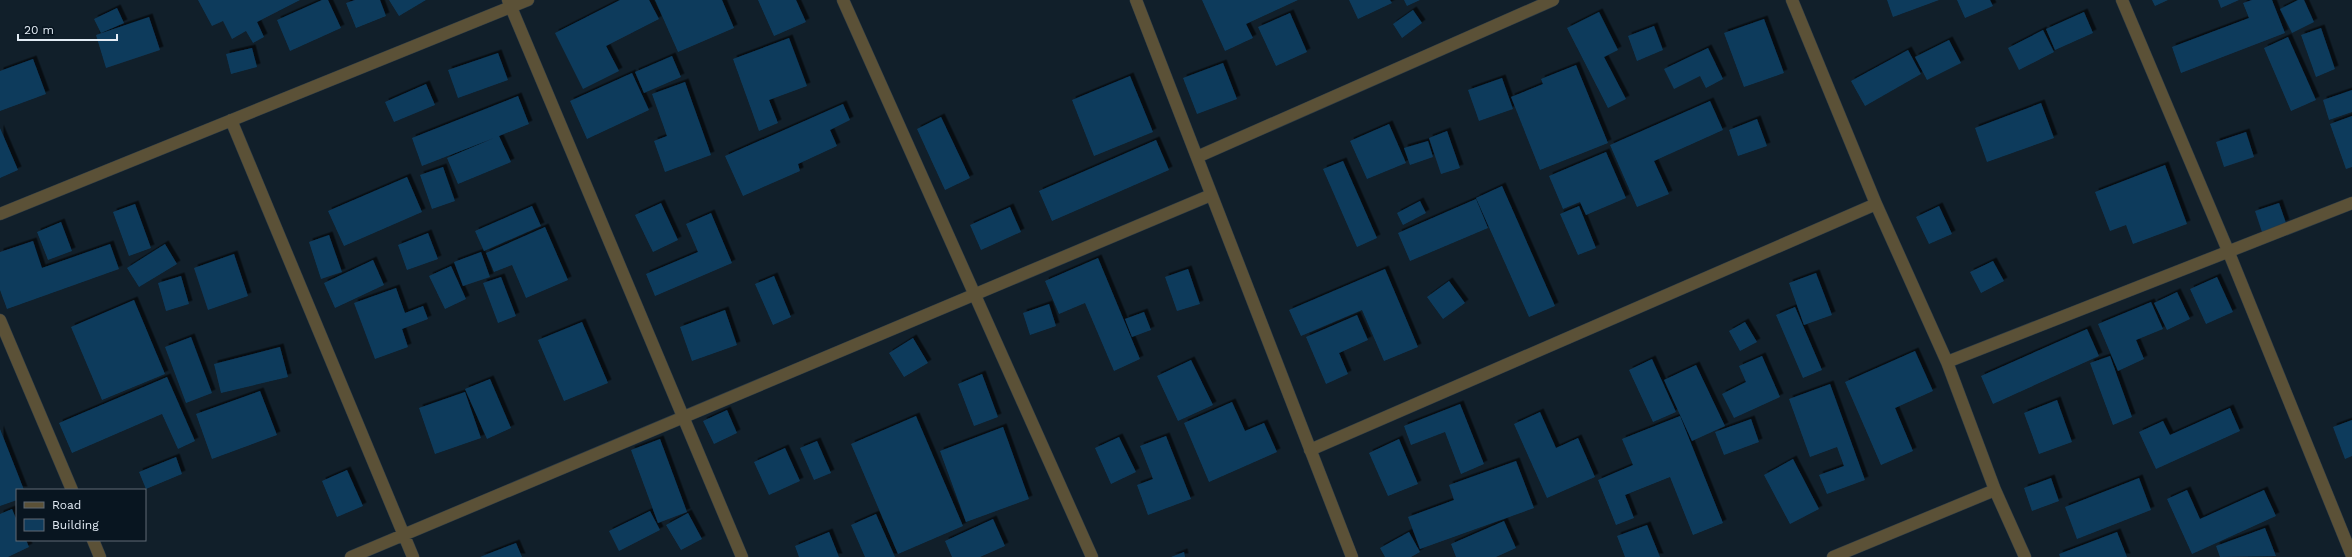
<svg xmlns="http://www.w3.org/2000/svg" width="2352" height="557" viewBox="0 0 2352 557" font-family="'Work Sans',sans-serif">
<defs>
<filter id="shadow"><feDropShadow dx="3.5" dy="-3.5" stdDeviation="0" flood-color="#0009"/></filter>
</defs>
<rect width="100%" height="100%" fill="#111f2a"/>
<!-- building -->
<path fill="#0e3b5c" filter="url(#shadow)" d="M198,0H300L257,22L264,37L253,43L246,31L232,39L223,21L212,26Z
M322,0H328L341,28L290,51L277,20Z
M355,0H380L386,16L356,28L346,3Z
M389,0H426L399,16Z
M620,0H649L659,19L606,46L619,71L583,89L555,33Z
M655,0H722L734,28L678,52Z
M758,0H796L806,22L774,36Z
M1202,0H1298L1246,24L1253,38L1225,51Z
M1349,0H1390L1392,3L1358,19Z
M1404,0H1420L1407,6Z
M1887,0H1939L1893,17Z
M1957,0H1990L1993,6L1965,18Z
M2152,0H2168L2155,6Z
M2218,0H2239L2221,8Z
M2252,0H2272L2285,33L2181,73L2172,47L2249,18L2243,3Z
M2298,0H2304L2314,22L2292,33L2280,9Z
M117,8L124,23L101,33L94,19Z
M1413,10L1422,23L1402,38L1393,24Z
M1599,12L1618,50L1604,57L1626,99L1608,108L1567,28Z
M2084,12L2093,33L2055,50L2046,29Z
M1290,13L1307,52L1276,66L1258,27Z
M149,17L160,50L106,68L96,35Z
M1764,19L1784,73L1744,87L1724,33Z
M1654,26L1663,50L1637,61L1628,36Z
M2321,28L2335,69L2316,77L2301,35Z
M2043,30L2054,52L2019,70L2008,48Z
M2288,37L2316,100L2291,111L2264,48Z
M789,38L807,86L769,100L778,123L759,131L733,59Z
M1949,40L1961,63L1927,80L1915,57Z
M252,48L257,67L231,74L226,54Z
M1708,48L1723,79L1706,88L1700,76L1674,89L1664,69Z
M1908,50L1921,74L1865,106L1851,81Z
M498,53L508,80L458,98L448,70Z
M672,56L681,77L644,93L635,72Z
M33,59L46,94L0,111V71Z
M1223,63L1237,99L1197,114L1183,78Z
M1576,65L1608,143L1540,170L1511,97L1543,84L1541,79Z
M632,73L649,110L587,139L570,101Z
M1130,76L1153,132L1094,156L1072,100Z
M1502,78L1513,109L1479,121L1468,90Z
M685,82L711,155L665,172L654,141L667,136L652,94Z
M426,84L435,105L394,122L385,102Z
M2352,90V112L2329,120L2323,100Z
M518,96L529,124L499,136L511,162L458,184L447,158L494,138L422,166L412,138Z
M1710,101L1723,130L1654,161L1669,194L1637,207L1610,145Z
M2041,103L2054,138L1987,162L1975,128Z
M843,104L850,120L830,130L837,146L798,164L800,171L743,196L725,156Z
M2352,116V167L2346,169L2330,124Z
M941,117L970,178L945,190L917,129Z
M1757,119L1767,146L1738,156L1729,130Z
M1389,124L1406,163L1367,179L1350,141Z
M0,128L18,170L0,178Z
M1447,131L1460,168L1441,174L1429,138Z
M2246,132L2254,157L2224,167L2216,142Z
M1156,140L1169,170L1052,221L1039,191Z
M1428,141L1433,157L1410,165L1404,148Z
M1606,152L1626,198L1586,215L1580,202L1563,209L1549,176Z
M1343,161L1377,238L1357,247L1323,169Z
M2165,165L2187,224L2133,244L2126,225L2110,231L2095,192Z
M443,167L455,201L432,209L420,175Z
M407,177L422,212L344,246L328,211Z
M1502,186L1555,306L1529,317L1476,198Z
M1476,199L1488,228L1410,261L1398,233Z
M1420,201L1426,213L1403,225L1397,213Z
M661,203L678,240L653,252L635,215Z
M2279,203L2286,223L2262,232L2255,211Z
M135,204L151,248L129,256L113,212Z
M532,206L541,226L484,251L475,231Z
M1579,206L1596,248L1578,255L1560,214Z
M1939,206L1952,234L1929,244L1916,217Z
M1010,207L1021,232L981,250L970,225Z
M711,213L732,263L655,296L646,274L698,252L686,224Z
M61,222L72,251L48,260L37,232Z
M545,227L568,280L526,298L512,265L494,272L486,253Z
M428,233L438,259L407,270L398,245Z
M329,235L342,272L321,279L309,242Z
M33,241L42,268L110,244L119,269L7,309L0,290V252Z
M165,244L177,264L139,287L127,268Z
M481,252L490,277L463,286L454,262Z
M234,254L248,296L208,310L194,268Z
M1098,258L1140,359L1114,371L1085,303L1059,314L1045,281Z
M373,260L384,285L335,308L324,283Z
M1993,261L2004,281L1981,293L1970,272Z
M451,266L466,299L445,309L429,276Z
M1188,269L1200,304L1177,311L1165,277Z
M1385,269L1418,347L1384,361L1362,310L1301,336L1289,310Z
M1816,273L1832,315L1804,325L1789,283Z
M181,276L189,304L166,311L158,283Z
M774,276L791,317L773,325L755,284Z
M501,277L516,316L498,323L483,283Z
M2217,277L2233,312L2206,324L2190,289Z
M1449,281L1465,303L1443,319L1427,297Z
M396,288L405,313L423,306L428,319L402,329L408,347L375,359L354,303Z
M2177,292L2190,319L2167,330L2154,303Z
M134,300L165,374L102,400L71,327Z
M2151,302L2163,329L2136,340L2144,359L2118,371L2098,324Z
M1049,304L1056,326L1030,335L1023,313Z
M1795,307L1822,370L1803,378L1776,315Z
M725,310L737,345L692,361L680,327Z
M1144,312L1151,330L1132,337L1125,319Z
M1357,315L1368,340L1339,353L1348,374L1326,384L1306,337Z
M582,322L608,383L564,401L538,340Z
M1745,322L1757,342L1740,351L1729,331Z
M2087,329L2099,356L1993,404L1981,376Z
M191,337L212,393L186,403L165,347Z
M913,338L928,363L904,377L889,353Z
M280,347L288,377L221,393L214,364Z
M1915,351L1933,391L1895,408L1913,451L1881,465L1845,382Z
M1762,356L1780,397L1734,418L1722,394L1746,382L1739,366Z
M2110,356L2132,417L2113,425L2090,363Z
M1652,359L1676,412L1653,422L1629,370Z
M1191,360L1213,405L1178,421L1157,376Z
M1696,365L1725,426L1692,441L1664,380Z
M982,374L998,417L974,426L958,384Z
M167,377L195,441L178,449L162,414L72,453L59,423Z
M490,379L511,428L487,439L465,389Z
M1830,384L1865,480L1827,494L1819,475L1844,466L1837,447L1810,457L1789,399Z
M260,391L277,435L212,459L196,414Z
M465,392L481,438L435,454L419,408Z
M2057,400L2072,442L2039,454L2024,413Z
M1232,402L1245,431L1264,423L1277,452L1209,482L1184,423Z
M1460,404L1484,464L1461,474L1445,432L1411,445L1404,426Z
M2230,408L2240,431L2156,469L2139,432L2163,421L2170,435Z
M727,410L737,433L714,444L703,421Z
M1540,412L1556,448L1578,438L1595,477L1547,498L1514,424Z
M916,416L963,526L898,554L851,444Z
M1680,416L1723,523L1693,535L1670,477L1625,495L1634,518L1616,525L1598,480L1633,465L1622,439Z
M1751,419L1759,442L1724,455L1715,432Z
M2352,420V456L2345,459L2333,427Z
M1003,427L1029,499L966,522L940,451Z
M0,429L24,490H17V500L0,506Z
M1166,436L1191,499L1148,515L1137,485L1153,479L1140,446Z
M1119,437L1136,472L1111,484L1095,448Z
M660,439L687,512L658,523L631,450Z
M1399,439L1418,484L1388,496L1369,453Z
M817,441L831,473L814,480L800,448Z
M785,448L800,481L769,495L754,462Z
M176,457L182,474L146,489L139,472Z
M1793,459L1819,509L1790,524L1764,475Z
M1516,461L1534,508L1420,549L1408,517L1454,500L1449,485Z
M347,470L363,506L337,517L322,481Z
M2051,478L2059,501L2032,511L2024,488Z
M2139,478L2151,510L2077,539L2065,507Z
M2187,490L2200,519L2264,490L2276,516L2192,554L2167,499Z
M12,509L17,521V540H26L29,547L8,557H0V514Z
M650,511L660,530L619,551L609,531Z
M688,513L702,539L681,550L666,525Z
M876,514L895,557H865L851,525Z
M993,519L1005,546L980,557H952L945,541Z
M1504,521L1516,548L1496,557H1456L1451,544Z
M1647,525L1660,557H1625L1617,536Z
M2265,528L2276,556L2220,557L2216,546Z
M829,532L839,557H799L795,546Z
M1409,532L1420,552L1411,557H1385L1380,548Z
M2117,532L2127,557H2060L2059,554Z
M516,543L522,557H480Z
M1184,552L1185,557H1171Z"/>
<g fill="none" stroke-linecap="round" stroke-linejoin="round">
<defs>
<path id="street" d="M508,0L742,557
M843,0L1092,557
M1136,0L1352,557
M1792,0L1876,204L1947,362L1995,490L2025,557
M2122,0L2229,253L2352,556
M231,120L413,557
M1197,157L1553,0
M0,214L528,0
M0,320L72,490
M1947,362L2352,203
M1310,450L1876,204
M93,540L100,557
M351,557L1211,195
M1833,557L1995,490"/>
</defs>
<!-- street casing -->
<use href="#street" stroke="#2e3c46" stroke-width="13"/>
<!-- street -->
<use href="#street" stroke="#5b5137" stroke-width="12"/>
</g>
<!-- legend -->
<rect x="16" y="489" width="130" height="52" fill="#081520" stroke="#606b75"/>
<rect x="24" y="502" width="20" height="6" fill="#5b5137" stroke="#606b75"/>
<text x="52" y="509" font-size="12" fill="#e3ecf5">Road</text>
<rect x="24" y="519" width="20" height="12" fill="#0e3b5c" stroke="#606b75"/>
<text x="52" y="529" font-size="12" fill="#e3ecf5">Building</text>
<!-- scale -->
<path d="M18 34v6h99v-6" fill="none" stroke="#e3ecf5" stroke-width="2"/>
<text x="24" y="34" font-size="12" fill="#e3ecf5" stroke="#081520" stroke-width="3" paint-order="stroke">20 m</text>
</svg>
